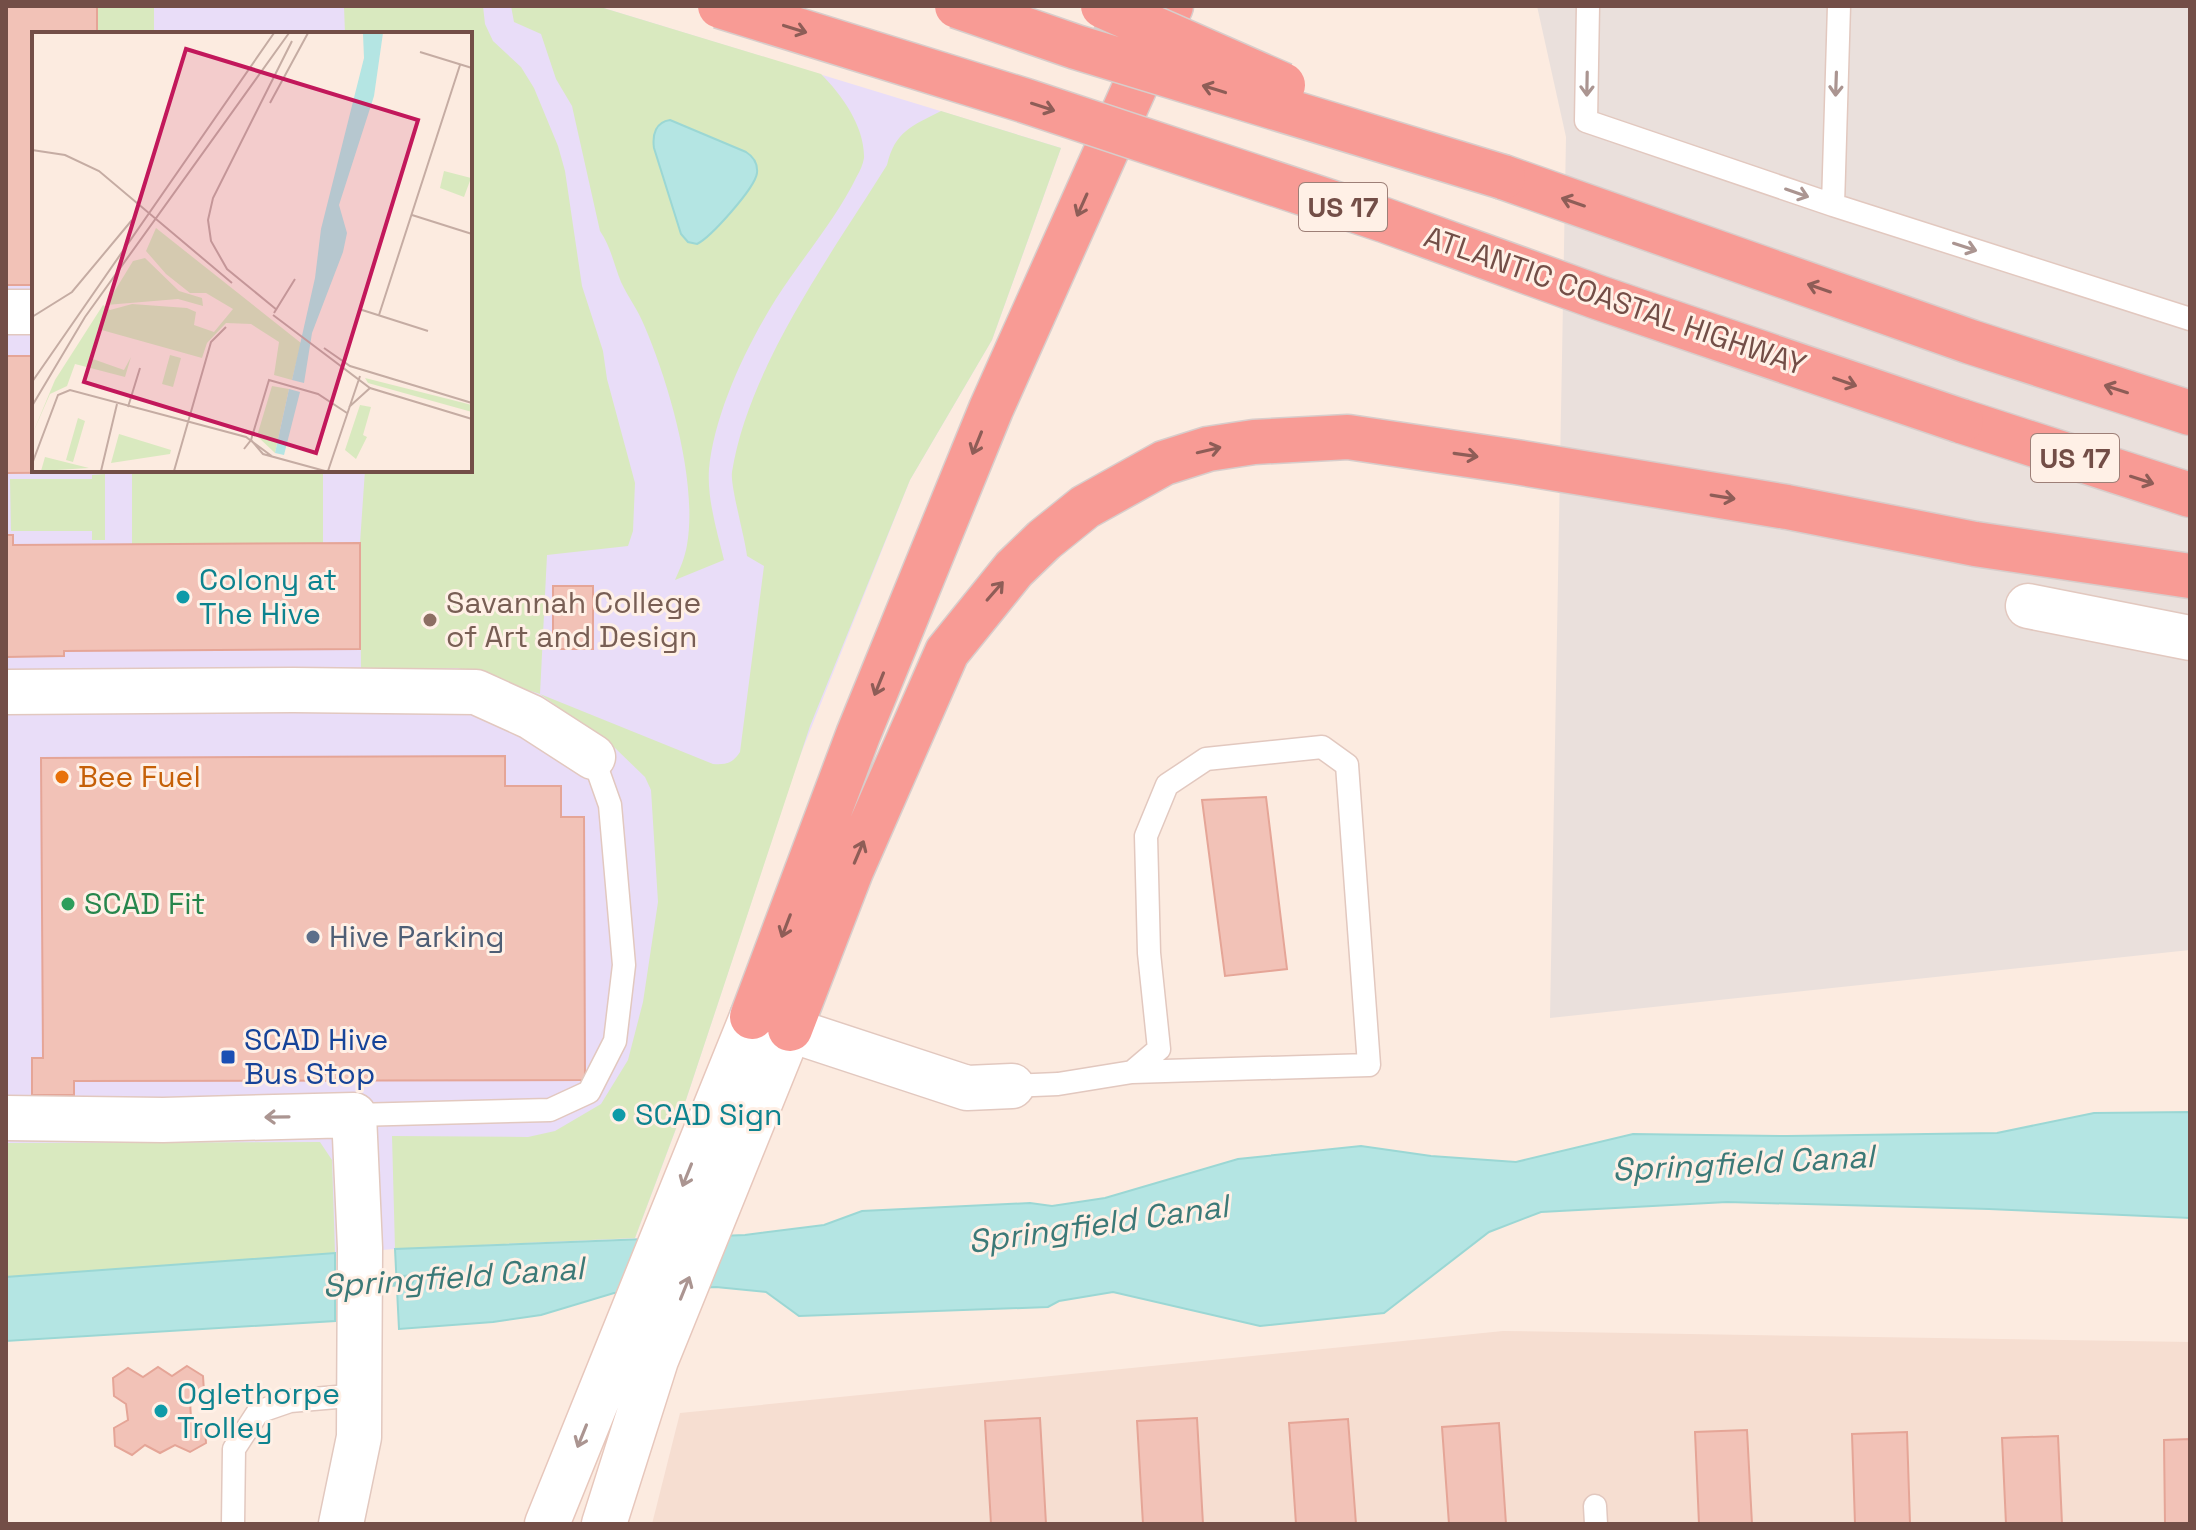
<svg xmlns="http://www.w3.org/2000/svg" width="2196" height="1530" viewBox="0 0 2196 1530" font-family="'Space Grotesk',sans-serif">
<rect width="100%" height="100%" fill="#fcebe0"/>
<!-- residential -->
<path fill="#f6ded1" d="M1503,1331L2190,1342V1524H652L680,1413Z"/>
<!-- industrial -->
<path fill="#eae0dc" d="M1537,6H2190V950L1550,1018L1566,137Z"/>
<!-- education -->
<path fill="#e9ddf8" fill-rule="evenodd" d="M6,6H597L1061,148L992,340L910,480L798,761L680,1118L635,1238L395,1249L6,1277ZM34,34H470V470H34Z"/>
<!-- green -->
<path fill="#d9e9bf" d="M97,6H154V34H97Z
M344,6H483L485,24L493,41L521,67L534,88L558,146L565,171L582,286L603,351L607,379L635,483L633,531L628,546L547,555L540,694L713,764C726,765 733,763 740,752L764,566L747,556C745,537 730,486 732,472C749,366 831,255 887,165C895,131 912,126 941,111L1061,148L992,340L910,480L810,726L680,1118L635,1238L395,1249L392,1136L528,1137L555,1131L601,1104L628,1060L643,1002L658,902L651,790L645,777L615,748L540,694L458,668L361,669L360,543L365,470H470V34H345Z
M511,6H597L821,74C842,95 865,127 864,158C863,164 860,171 857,176C839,213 813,245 790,278C754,329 715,407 709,469C707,499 717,531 724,560L675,580C680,569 685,557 687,545C698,482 669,383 644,325C638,310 628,297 621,282C614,265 611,247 600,231L572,106L556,79L541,34L514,22Z
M132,472H323V543L132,544Z
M105,474V540H92V531H11L10,479H92V475Z
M320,1142L332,1160L335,1253L6,1277V1143Z"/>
<!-- water -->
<path fill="#b4e5e3" stroke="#9bd7d4" stroke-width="2" d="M670,120L746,152C754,157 758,163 757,173C755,188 711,237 697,244L688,242L681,234L654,148C652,134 656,122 670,120Z
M2190,1112V1218L1989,1209L1727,1202L1541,1212L1489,1232L1384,1313L1260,1326L1113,1292L1059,1301L1048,1307L799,1316L766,1292L716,1287L614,1293L541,1315L493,1322L399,1329L395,1249L745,1235L824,1225L862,1211L1030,1203L1052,1206L1105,1198L1238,1159L1361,1146L1431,1156L1516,1162L1633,1134L1787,1136L1997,1133L2094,1113Z
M335,1253V1321L6,1341V1277Z"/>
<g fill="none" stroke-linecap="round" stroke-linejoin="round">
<!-- stream -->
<path stroke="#9bd7d4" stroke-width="11" d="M370,1283L409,1280"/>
</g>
<!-- building -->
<path fill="#f2c2b7" stroke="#e5a597" stroke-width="2" d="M6,6H97V34H34V285H6Z
M6,356H34V470L365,471L6,473Z
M6,535H13V545L360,543V649L64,651V656L6,657Z
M553,586H593V649H553Z
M505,756V786H561V817H584L585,1080L74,1081V1095H32V1058H43L41,758Z
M1266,797L1287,969L1225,976L1202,800Z
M187,1366L203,1376L204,1392L190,1401L191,1418L205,1426L206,1443L190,1452L175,1445L160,1453L145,1445L132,1455L115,1446L114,1428L128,1420L126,1404L114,1396L113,1378L128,1368L143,1377L158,1367L172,1376Z
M1040,1418L1046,1524H991L985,1421Z
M1197,1418L1203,1524H1143L1137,1421Z
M1348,1419L1356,1524H1296L1289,1423Z
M1499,1423L1506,1524H1449L1442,1427Z
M1747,1430L1752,1524H1699L1695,1432Z
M1907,1432L1910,1524H1855L1852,1434Z
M2058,1436L2062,1524H2006L2002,1438Z
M2190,1439V1524H2165L2164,1440Z"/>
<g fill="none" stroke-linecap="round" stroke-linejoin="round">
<defs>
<path id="service" d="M1588,6L1586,121L1833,205
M1839,6L1833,205L2190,319
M1012,1086L1058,1084L1132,1072L1159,1049L1149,953L1146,836L1167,785L1206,759L1322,747L1347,765L1369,1065L1132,1072
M354,1115L550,1110L589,1092L615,1041L624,965L610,805L593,757
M1595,1506L1596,1524
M233,1524L234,1449L258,1412L290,1401L360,1395"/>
<path id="minor" d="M6,312H34
M2028,606L2190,638
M6,692L293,690L476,692L531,717L593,757
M754,1018L967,1088L1012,1086
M6,1118L163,1120L354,1115L360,1248L359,1437L341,1524"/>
<path id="secondary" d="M547,1524L752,1017
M604,1524L656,1360L790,1029"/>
<path id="motorway" d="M1503,177L1971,342L2190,413
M1961,421L2190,495
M752,1017L858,735L991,409L1171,6
M790,1029L851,871L947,652L1014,569L1044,540L1085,507L1164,463L1208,449L1254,442L1348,437L1516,462L1787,507L1975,544L2190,576"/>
</defs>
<!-- service casing -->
<use href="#service" stroke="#e2c8bf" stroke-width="25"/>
<!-- minor casing -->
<use href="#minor" stroke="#e2c8bf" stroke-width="47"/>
<!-- secondary casing -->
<use href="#secondary" stroke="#e7c7bc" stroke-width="47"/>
<!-- motorway casing -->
<use href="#motorway" stroke="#d8cdcb" stroke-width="47"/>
<!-- service -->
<use href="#service" stroke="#fff" stroke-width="22"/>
<!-- minor -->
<use href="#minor" stroke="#fff" stroke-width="44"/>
<!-- secondary -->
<use href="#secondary" stroke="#fff" stroke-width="44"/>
<!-- motorway -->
<use href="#motorway" stroke="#f89b95" stroke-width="44"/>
<defs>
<path id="motorway-bridge" d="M720,6L1026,101L1384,220L1600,298L1961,421
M957,6L1076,47L1503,177
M1103,6L1283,85"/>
</defs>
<!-- motorway-bridge casing -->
<use href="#motorway-bridge" stroke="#d8cdcb" stroke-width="47" stroke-linecap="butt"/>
<!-- motorway-bridge -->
<use href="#motorway-bridge" stroke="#f89b95" stroke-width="44"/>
</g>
<!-- one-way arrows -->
<defs><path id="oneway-shaft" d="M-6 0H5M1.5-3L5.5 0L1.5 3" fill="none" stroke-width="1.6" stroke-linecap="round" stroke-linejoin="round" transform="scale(2)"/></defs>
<g stroke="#8e5d57">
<use href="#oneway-shaft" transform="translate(795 29) rotate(17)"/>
<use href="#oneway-shaft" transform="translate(1214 89) rotate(-163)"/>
<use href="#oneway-shaft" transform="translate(1043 107) rotate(18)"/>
<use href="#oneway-shaft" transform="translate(1573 202) rotate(-161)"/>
<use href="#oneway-shaft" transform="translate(1082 205) rotate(114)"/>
<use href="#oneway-shaft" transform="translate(1819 288) rotate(-161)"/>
<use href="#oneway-shaft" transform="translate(1845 382) rotate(19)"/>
<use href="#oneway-shaft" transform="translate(2116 389) rotate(-162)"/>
<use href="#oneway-shaft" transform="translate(977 443) rotate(112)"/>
<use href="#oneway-shaft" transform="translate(1209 450) rotate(-13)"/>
<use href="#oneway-shaft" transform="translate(1466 455) rotate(8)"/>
<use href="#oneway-shaft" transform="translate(2142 480) rotate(18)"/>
<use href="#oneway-shaft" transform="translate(1723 497) rotate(9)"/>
<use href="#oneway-shaft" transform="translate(995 591) rotate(-49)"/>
<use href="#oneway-shaft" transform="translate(879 684) rotate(112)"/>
<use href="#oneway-shaft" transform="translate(859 852) rotate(-67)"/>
<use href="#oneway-shaft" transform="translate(786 926) rotate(111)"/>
</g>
<g stroke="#ab9591">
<use href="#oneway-shaft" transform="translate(1587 84) rotate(91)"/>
<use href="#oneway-shaft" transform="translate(1836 84) rotate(92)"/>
<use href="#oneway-shaft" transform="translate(1797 193) rotate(19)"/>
<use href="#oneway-shaft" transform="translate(1965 247) rotate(18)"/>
<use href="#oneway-shaft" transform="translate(277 1117) rotate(179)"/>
<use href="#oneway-shaft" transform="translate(687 1175) rotate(112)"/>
<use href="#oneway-shaft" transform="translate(685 1288) rotate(-68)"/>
<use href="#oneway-shaft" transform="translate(582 1436) rotate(112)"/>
</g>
<!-- markers -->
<g fill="#0f9aa8" stroke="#fff0e6" stroke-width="3">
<circle cx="183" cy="597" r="8"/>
<circle cx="619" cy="1115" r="8"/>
<circle cx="161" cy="1411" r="8"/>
</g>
<circle fill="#8d6e63" stroke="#fff0e6" stroke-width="3" cx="430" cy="620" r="8"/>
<circle fill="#e8710a" stroke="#fff0e6" stroke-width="3" cx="62" cy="777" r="8"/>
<circle fill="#2e9e5b" stroke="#fff0e6" stroke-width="3" cx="68" cy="904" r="8"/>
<circle fill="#5c6f8a" stroke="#fff0e6" stroke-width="3" cx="313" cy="937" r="8"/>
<rect fill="#1a4fb4" stroke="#fff0e6" stroke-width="3" x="220" y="1049" width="16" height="16" rx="4"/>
<g text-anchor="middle" stroke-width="6" stroke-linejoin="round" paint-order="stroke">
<!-- shield labels -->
<g fill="#fff0e6" stroke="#9d7f77" stroke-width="2">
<rect x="1299" y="183" width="88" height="48" rx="6"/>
<rect x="2031" y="434" width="88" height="48" rx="6"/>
</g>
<g font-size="28" font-weight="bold" fill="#734e47">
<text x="1343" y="217">US 17</text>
<text x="2075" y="468">US 17</text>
</g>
<!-- street labels -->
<g font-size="30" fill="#734e47" stroke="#fff0e6">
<text transform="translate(1615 301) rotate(19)" y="10">ATLANTIC COASTAL HIGHWAY</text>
</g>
<!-- culture labels -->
<g font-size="30" fill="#0d838f" stroke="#fff0e6" text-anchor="start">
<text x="199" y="590">Colony at<tspan x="199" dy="34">The Hive</tspan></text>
<text x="635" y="1125">SCAD Sign</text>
<text x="177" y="1404">Oglethorpe<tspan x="177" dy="34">Trolley</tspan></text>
</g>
<!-- education labels -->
<g font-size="30" fill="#785e54" stroke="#fff0e6" text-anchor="start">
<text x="446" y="613">Savannah College<tspan x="446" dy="34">of Art and Design</tspan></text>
</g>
<!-- food labels -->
<g font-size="30" fill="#c56008" stroke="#fff0e6" text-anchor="start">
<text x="78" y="787">Bee Fuel</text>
</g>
<!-- leisure labels -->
<g font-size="30" fill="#27864d" stroke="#fff0e6" text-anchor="start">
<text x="84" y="914">SCAD Fit</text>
</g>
<!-- service labels -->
<g font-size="30" fill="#4e5e75" stroke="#fff0e6" text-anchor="start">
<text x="329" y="947">Hive Parking</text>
</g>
<!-- transit labels -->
<g font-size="30" fill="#164399" stroke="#fff0e6" text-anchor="start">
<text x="244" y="1050">SCAD Hive<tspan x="244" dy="34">Bus Stop</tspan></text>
</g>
<!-- water labels -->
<g font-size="32" font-style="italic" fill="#3b7977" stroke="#fff0e6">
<text transform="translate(1743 1163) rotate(-3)" y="11">Springfield Canal</text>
<text transform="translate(1098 1224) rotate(-8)" y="11">Springfield Canal</text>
<text transform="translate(453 1277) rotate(-4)" y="11">Springfield Canal</text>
</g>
</g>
<!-- overview -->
<g transform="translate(32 32)">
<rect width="440" height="440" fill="#fcebe0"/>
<path d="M412,139L439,146L432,165L408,156ZM124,196L269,311L260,348L242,343L247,310L219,292L194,291L175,311L170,326L66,297L58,326L92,338L99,325L93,345L43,332L35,354L18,362L0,403L23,348L71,273L78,278L100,272L155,276L164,280L162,293L182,300L201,277L174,261H158L134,242L114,219ZM113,226L147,259L170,266L171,274L146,267L74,273L101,229ZM138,323L149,326L141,355L130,352ZM333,346L440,373V380L336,351ZM240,354L257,357L243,421L225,404ZM328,373L339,375L331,403L335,405L324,427L313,418ZM46,386L53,389L41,430L34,428ZM87,402L139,418L138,422L79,431ZM13,425L57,436L9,439Z" fill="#d9e9bf"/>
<path d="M351,1L342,64L307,173L315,201L311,220L280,301L272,351L260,348L283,246L289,197L332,26L331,2ZM257,357L268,360L252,423L243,421Z" fill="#b4e5e3"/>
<path fill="none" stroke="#c5aca3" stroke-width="2" d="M388,20L440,36M238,71L276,1M0,118L33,123L67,139L200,251M380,183L440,202M327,277L396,299M245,278L195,237L179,209L176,188L181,166L260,9M242,281L263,247M241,283L338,356L440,387M347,283L428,33M0,285L40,260L100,188M292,316L318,334L440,371M0,350L242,1M0,374L53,285L257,1M96,375L108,336M317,375L338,356M219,408L231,422L293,439M212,417L219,408L237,348L286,362L315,381M0,432L26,363L38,358L214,405L241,425M69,439L85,372M142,439L179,310L194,295M296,439L328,344"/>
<path fill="#c2185b" fill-opacity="0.15" stroke="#c2185b" stroke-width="4" d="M154,17L386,88L284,421L52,350Z"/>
<rect width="440" height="440" fill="none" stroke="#734e47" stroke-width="4"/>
</g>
<!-- border -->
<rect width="2196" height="1530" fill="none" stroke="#734e47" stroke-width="16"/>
</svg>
